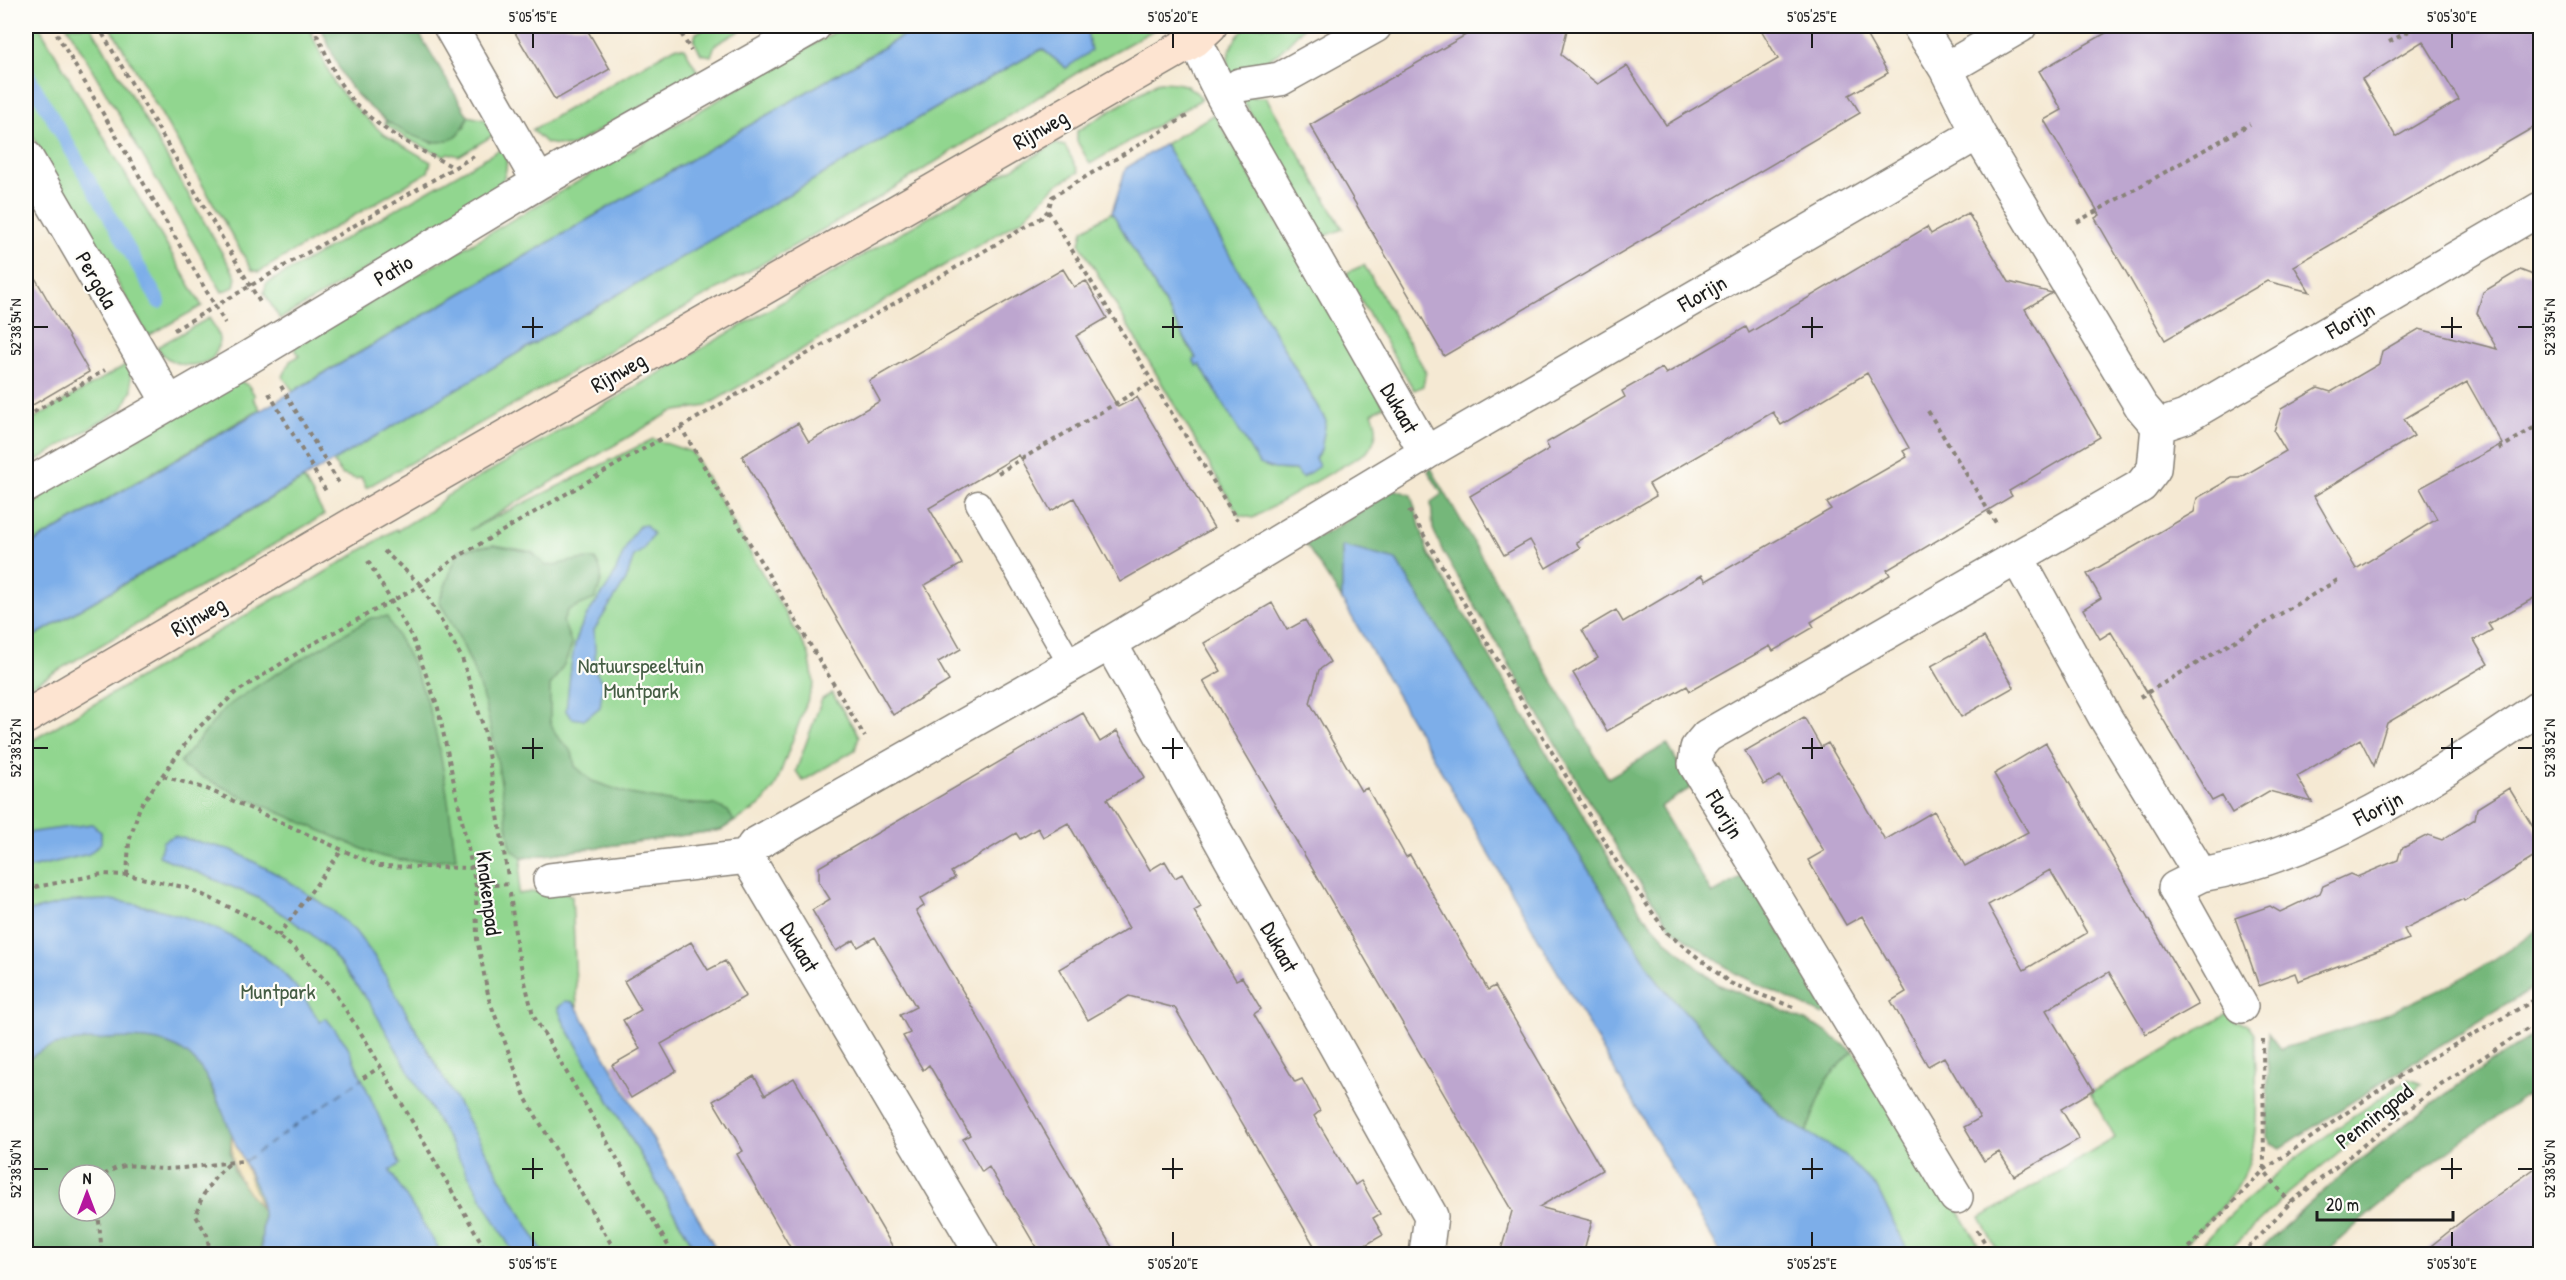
<svg xmlns="http://www.w3.org/2000/svg" width="2566" height="1280" viewBox="0 0 2566 1280" font-family="'Patrick Hand',sans-serif">
<rect width="100%" height="100%" fill="#fdfcf7"/>
<filter id="ink" filterUnits="userSpaceOnUse"><feTurbulence type="fractalNoise" baseFrequency=".0167" numOctaves="2"/><feDisplacementMap in="SourceGraphic" scale="12" xChannelSelector="R" yChannelSelector="G"/><feConvolveMatrix kernelMatrix="1 2 1 2 8 2 1 2 1" color-interpolation-filters="sRGB"/></filter>
<filter id="wash" filterUnits="userSpaceOnUse"><feTurbulence type="fractalNoise" baseFrequency=".008" numOctaves="4" result="noise"/><feDisplacementMap in="SourceGraphic" scale="24" xChannelSelector="R" yChannelSelector="G"/><feGaussianBlur stdDeviation="1.35" result="paint"/><feColorMatrix in="noise" values="0 0 0 0 0 0 0 0 0 0 0 0 0 0 0 0 0 1.4 0 .05"/><feComposite in="paint" operator="in"/></filter>
<g filter="url(#wash)">
<rect width="100%" height="100%" fill="#f5e9d3"/>
<!-- green -->
<path fill="#91d68f" stroke="#567956" stroke-width="1.5" fill-rule="evenodd" d="M26,26H39L202,306L148,336L26,125Z
M67,26H91L236,277L234,287L222,292Z
M110,26H308L335,85L351,103L382,133L431,162L428,172L259,272L252,270Z
M709,26H748L715,45L711,56L701,54L694,41L696,33Z
M845,26H920L293,391L283,377L290,361L299,356L294,347Z
M1086,26H1161L1083,69L875,200L366,488L361,477L356,479L341,474L333,461L955,97L1042,49L1066,68Z
M1247,26H1305L1279,53L1231,82C1223,58 1230,42 1247,26Z
M675,47L684,48L699,74L570,147L546,143L532,130Z
M1158,82C1177,82 1190,83 1202,99L1090,164L1077,141V131Z
M1241,97H1266L1343,229L1323,237Z
M1214,114L1384,406L1372,413C1379,428 1377,439 1367,452L1253,518L1239,515L1080,244L1083,230L1112,212L1196,359L1194,360L1200,365L1274,469L1311,471L1318,466L1315,458L1321,449L1326,421L1165,144Z
M468,116L490,121L497,133L459,156L448,153L444,156L409,140L385,124V121L432,143L465,128Z
M1055,144L1065,146L1079,172L1056,185L1023,219L706,406L671,412L470,530L653,439L692,452L809,654L814,683L775,787L760,806L721,830L522,858L518,894L558,888L572,896L577,1008L572,1002L558,1008L564,1023L698,1254H26V744L277,597L296,590L396,529L399,532L398,530L433,509L445,497ZM69,1175H105V1211H69Z
M504,147C510,166 505,179 494,195L280,319L264,293L266,284Z
M1364,265L1426,372L1423,386L1414,390L1346,276L1348,272Z
M209,318C219,333 224,342 212,359C193,369 169,367 157,347Z
M129,363L132,390L122,409L26,467V423Z
M240,381L249,386L255,396L253,398L260,409L26,547V503L229,384Z
M304,479L324,515L26,689V641Z
M832,693L859,736L855,750L803,781L796,771L822,699Z
M2229,1013L2236,1022L2249,1025L2255,1033C2255,1073 2262,1133 2246,1170C2232,1203 2199,1228 2175,1254H1999L1980,1218L2115,1138L2090,1093Z
M1853,1051L1954,1203L1984,1254H1909L1877,1188L1806,1133L1827,1079Z
M2408,1079L2422,1084L2289,1193L2225,1254H2192C2258,1181 2327,1134 2408,1079Z"/>
<!-- forest -->
<path fill="#74b77a" stroke="#486a4b" stroke-width="1.5" fill-rule="evenodd" d="M320,26H415L468,116C451,179 365,111 346,81C335,64 329,43 320,26Z
M1431,468L1608,778L1667,744L1692,787L1660,807L1712,894L1744,876L1831,1011L1823,1015L1735,973L1671,928L1623,858L1443,552L1433,529L1431,502L1442,494L1428,471Z
M1394,489L1411,495L1428,553L1641,912L1668,942L1717,984L1775,1007L1820,1028L1853,1051L1827,1079L1806,1133L1783,1118L1658,982L1396,560L1342,547V600L1305,543L1332,530Z
M494,545L532,552L546,566C563,564 577,558 595,559C605,574 602,582 595,599L568,610L563,621L572,645L565,663L550,686V721L556,735L572,752L575,766L592,781L630,794L680,803L715,805L728,811L734,821L721,830L523,858L511,849C496,755 492,685 439,602L459,550Z
M387,617C396,634 407,651 415,670C441,729 447,795 456,858C427,862 404,863 376,855L235,793L184,768L180,762L226,707L266,680L371,618Z
M2540,928V984L2426,1054L2281,1148L2271,1143L2267,1137L2268,1033L2280,1049C2372,1024 2463,986 2540,928Z
M2540,1031V1086C2465,1138 2391,1191 2324,1254H2255C2342,1170 2437,1095 2540,1031Z
M130,1037L160,1039L186,1052L201,1066L232,1132L230,1154L234,1172L263,1212L261,1246L263,1254H26V1062C52,1035 96,1040 130,1037ZM69,1175H105V1211H69Z"/>
<!-- sand -->
<path fill="#eeda9e" stroke="#857b5d" stroke-width="1.5" d="M232,1132L263,1212C240,1180 229,1173 232,1132Z"/>
<!-- water -->
<path fill="#7daee9" stroke="#4c6582" stroke-width="1.5" d="M920,26H1086L1091,51L1066,68L1042,49L955,97L26,641V547Z
M1165,144L1326,421L1321,450L1315,458L1319,466L1302,478L1295,470L1274,469L1259,464L1200,365L1197,366L1193,360L1196,358L1112,212L1126,168Z
M646,525L653,534L643,550L634,556L626,580L594,630L596,672L603,684L600,707L584,720L572,718L566,711C570,680 570,644 586,617C595,602 607,590 614,575C623,556 626,541 639,526Z
M1342,546L1396,560L1658,982L1781,1117L1843,1154L1877,1188L1909,1254H1721L1342,600Z
M92,824L101,832V843L89,854L26,869V833Z
M174,836L232,850L284,878L333,911L355,931L374,956L544,1254H514L369,1002L331,952L310,933L258,898L159,856L163,841Z
M111,900C179,910 250,933 296,987C305,998 312,1010 320,1022L326,1018L347,1045L400,1164L390,1171L442,1254H263C259,1241 264,1228 263,1213C261,1190 245,1166 236,1145C205,1071 201,1032 107,1039C79,1041 47,1040 26,1062V912L72,901Z
M565,1001L572,1002L577,1008L719,1254H698L564,1023L558,1008Z"/>
<g fill="none" stroke-linecap="round" stroke-linejoin="round">
<!-- stream -->
<path stroke="#7daee9" stroke-width="14" d="M26,72L159,302"/>
<!-- ferry -->
<path stroke="#43566e" stroke-width="1.5" stroke-dasharray="8 6" stroke-linecap="butt" d="M245,1161L363,1078"/>
</g>
<g id="blocks">
<!-- building -->
<path fill="#bda6cf" fill-rule="evenodd" d="M511,26H585L610,69L555,100Z
M1481,26H1568L1561,55L1598,84L1627,66L1666,125L1778,59L1759,26H1861L1888,73L1849,95L1860,113L1444,356L1310,125Z
M2118,26H2541V123L2294,266L2310,292L2267,281L2165,340L2095,218L2100,215L2044,120L2062,110L2039,71ZM2423,41L2459,100L2396,137L2362,79Z
M1968,213L2009,282L2052,293L2025,309L2100,437L2009,491L2012,496L1887,570L1890,575L1811,622L1814,627L1773,651L1770,646L1690,691L1687,686L1607,731L1573,673L1598,658L1582,630L1616,610L1623,622L1702,575L1706,581L1831,509L1827,503L1907,457L1903,451L1909,448L1867,373L1781,425L1773,412L1649,484L1656,496L1576,542L1580,548L1546,568L1530,540L1504,555L1470,496L1549,449L1546,443L1625,397L1622,391L1662,368L1666,374L1746,327L1749,333L1927,227L1931,234Z
M26,262L89,372L26,409Z
M1063,269L1074,287L1086,281L1107,318L1076,336L1118,407L1137,397L1214,528L1120,582L1074,498L1051,511L1019,455L929,508L962,564L925,585L961,649L938,662L949,681L893,715L742,456L798,423L809,442L880,401L869,381Z
M2520,270L2541,278V594L2488,624L2492,630L2474,640L2488,664L2387,723L2374,766L2360,739L2297,776L2312,802L2269,791L2232,813L2222,796L2212,801L2111,632L2100,639L2083,609L2101,598L2087,574L2194,512L2197,498L2232,478H2240L2286,451L2274,431L2281,409L2318,388L2331,392L2379,364L2382,351L2419,329L2497,349L2477,313L2483,292ZM2467,382L2502,444L2420,488L2437,519L2356,569L2314,496L2414,436L2404,419Z
M1272,603L1287,630L1305,620L1330,662L1319,670L1310,703L1361,791L1367,788L1406,857L1410,855L1488,990L1495,986L1602,1170L1539,1207L1592,1221L1583,1254H1500L1512,1211L1203,681L1221,671L1204,643Z
M1984,637L2014,687L1961,717L1931,666Z
M1083,713L1100,742L1117,731L1145,777L1107,799L1150,870L1165,861L1175,878L1182,874L1201,907L1194,911L1236,980L1242,977L1261,1009L1254,1014L1295,1082L1302,1079L1320,1111L1314,1116L1355,1185L1361,1181L1380,1214L1373,1218L1383,1235L1350,1254H1319L1175,1008L1129,996L1088,1020L1059,969L1129,928L1068,823L1043,837L1038,828L1020,839L1016,833L951,872L955,878L920,899L924,906L916,911L1116,1254H1040L989,1167L982,1172L963,1139L970,1135L929,1065L923,1070L903,1036L910,1033L900,1015L916,1007L875,937L858,947L854,940L836,951L812,910L830,899L819,882V867Z
M1804,717L1821,747L1828,743L1885,840L1934,811L1965,866L2028,832L1994,774L2046,743L2198,1005L2146,1034L2109,972L2046,1010L2094,1090L2061,1109L2079,1139L2014,1176L1999,1152L1984,1161L1964,1127L1980,1118L1944,1057L1928,1066L1891,1001L1906,992L1862,916L1846,925L1808,860L1824,851L1780,776L1764,785L1745,751ZM2050,870L2087,933L2024,970L1988,905Z
M2509,788L2541,840V853L2464,901L2463,899L2404,929L2409,939L2298,981L2295,973L2259,986L2235,918L2270,906L2280,912L2320,893L2323,886L2350,874L2357,877L2398,860L2401,849L2428,835L2442,840L2475,819L2477,808Z
M691,942L708,970L725,961L746,996L661,1044L676,1071L631,1098L612,1065L640,1049L623,1020L641,1010L624,981Z
M754,1076L765,1095L794,1078L897,1254H794L737,1154L743,1151L713,1101Z
M2541,1164V1254H2421L2468,1216Z"/>
</g>
</g>
<g filter="url(#ink)">
<use href="#blocks" fill-opacity="0" stroke="#888278" stroke-width="1.5"/>
<g fill="none" stroke-linecap="round" stroke-linejoin="round">
<defs>
<path id="lane" d="M978,503L1071,665"/>
<path id="street" d="M450,26L539,182
M1919,26L1946,69L1978,133L2141,406L2158,426L2154,469L2141,486L1707,736L1697,748L1695,764L1956,1197
M1946,69L2020,26
M1240,85L1280,79L1375,26
M26,157L169,403
M2158,426L2185,417L2540,209
M1426,453L1978,133
M26,486L246,359L539,182L814,26
M2018,559L2105,717L2201,875L2175,888L2241,1006
M1110,643L1431,1216L1426,1254
M747,857L754,845L1110,643L1426,453L1222,95L1195,40
M747,857L982,1254
M2201,875C2323,855 2439,775 2540,707
M550,880L747,857"/>
<path id="secondary" d="M26,717L362,519L1195,40L1210,26"/>
</defs>
<!-- lane casing -->
<use href="#lane" stroke="#888278" stroke-width="27"/>
<!-- street casing -->
<use href="#street" stroke="#888278" stroke-width="36"/>
<!-- secondary casing -->
<use href="#secondary" stroke="#888278" stroke-width="36"/>
<!-- path -->
<path stroke="#888278" stroke-width="4" stroke-dasharray="4.5 4.5" stroke-linecap="butt" d="M52,26L225,323
M98,26L261,304
M312,26C322,43 329,63 339,81C364,124 411,145 453,167
M677,26L691,51
M2389,42L2418,26
M1048,211L1237,520
M2077,222L2250,124
M174,330L476,155
M281,386L340,485
M269,393L327,493
M1928,411L1996,523
M26,417L105,370
M680,426L865,737
M2499,449L2540,424
M998,473L1152,382
M1409,510L1618,864L1667,933L1730,983L1793,1007
M384,551L421,585L462,658L484,729L508,877
M368,561L413,639L438,708L476,886L477,939L489,999L526,1099L617,1254
M2140,697L2341,578
M163,776L207,789L378,866L471,868
M127,875L129,842L140,806L194,732L235,693L309,646L421,585L454,559L1041,218L1048,211L1052,197L1187,116
M476,886L511,884
M26,889L102,874L127,875L188,888L255,919L294,948L328,983L366,1041L488,1254
M510,893L517,949L533,1015L673,1254
M278,936L342,850
M2263,1039L2264,1170L2290,1203
M363,1078L380,1067
M104,1175C128,1158 142,1169 166,1169C192,1168 219,1163 245,1161
M98,1211L102,1254
M1977,1230L1992,1254
M210,1254L207,1235L196,1216C201,1193 213,1178 230,1163
M2183,1254L2264,1170L2404,1073L2540,997
M2242,1254L2290,1203L2441,1084L2540,1021"/>
<!-- lane -->
<use href="#lane" stroke="#fff" stroke-width="24"/>
<!-- street -->
<use href="#street" stroke="#fff" stroke-width="33"/>
<!-- secondary -->
<use href="#secondary" stroke="#fde4d1" stroke-width="33"/>
</g>
</g>
<!-- ticks -->
<path fill="none" stroke="#1c1c1c" stroke-width="2" d="M533,33V48M1173,33V48M1812,33V48M2452,33V48M533,317V338M1173,317V338M1812,317V338M2452,317V338M33,327H48M522,327H543M1162,327H1183M1802,327H1823M2441,327H2462M2518,327H2533M533,738V759M1173,738V759M1812,738V759M2452,738V759M33,748H48M522,748H543M1162,748H1183M1802,748H1823M2441,748H2462M2518,748H2533M533,1158V1179M1173,1158V1179M1812,1158V1179M2452,1158V1179M33,1169H48M522,1169H543M1162,1169H1183M1802,1169H1823M2441,1169H2462M2518,1169H2533M533,1232V1247M1173,1232V1247M1812,1232V1247M2452,1232V1247"/>
<g text-anchor="middle" stroke-width="4.5" stroke-linejoin="round" paint-order="stroke">
<!-- street labels -->
<g font-size="22" fill="#1c1c1c" stroke="#fdfcf7">
<text transform="translate(1040 129) rotate(-30)" y="8">Rijnweg</text>
<text transform="translate(393 270) rotate(-31)" y="8">Patio</text>
<text transform="translate(97 280) rotate(60)" y="8">Pergola</text>
<text transform="translate(1702 293) rotate(-30)" y="8">Florijn</text>
<text transform="translate(2350 320) rotate(-30)" y="8">Florijn</text>
<text transform="translate(618 372) rotate(-30)" y="8">Rijnweg</text>
<text transform="translate(1400 408) rotate(60)" y="8">Dukaat</text>
<text transform="translate(198 616) rotate(-30)" y="8">Rijnweg</text>
<text transform="translate(2378 808) rotate(-27)" y="8">Florijn</text>
<text transform="translate(1725 814) rotate(59)" y="8">Florijn</text>
<text transform="translate(489 893) rotate(83)" y="8">Knakenpad</text>
<text transform="translate(800 947) rotate(59)" y="8">Dukaat</text>
<text transform="translate(1280 947) rotate(61)" y="8">Dukaat</text>
<text transform="translate(2374 1116) rotate(-38)" y="8">Penningpad</text>
</g>
<!-- park labels -->
<g font-size="22" fill="#455d44" stroke="#fdfcf7">
<text x="641" y="673">Natuurspeeltuin<tspan x="641" dy="25">Muntpark</tspan></text>
<text x="278" y="999">Muntpark</text>
</g>
</g>
<!-- margin -->
<rect width="2566" height="1280" fill="none" stroke="#fdfcf7" stroke-width="66"/>
<!-- north arrow -->
<g transform="translate(87 1193)"><circle r="28" fill="#fdfcf7" stroke="#a3a29f" stroke-width="1.5"/>
<path d="M0-4.5L10 22L0 15L-10 22Z" fill="#b5179e"/>
<text y="-9" font-size="16" font-weight="bold" text-anchor="middle" fill="#1c1c1c">N</text>
</g>
<!-- scale -->
<path d="M2317 1211v9h136v-9" fill="none" stroke="#1c1c1c" stroke-width="3"/>
<text x="2326" y="1211" font-size="18" fill="#1c1c1c" stroke="#fdfcf7" stroke-width="4.5" paint-order="stroke">20 m</text>
<rect x="33" y="33" width="2500" height="1214" fill="none" stroke="#1c1c1c" stroke-width="2"/>
<g font-size="15" text-anchor="middle" fill="#1c1c1c">
<text x="533" y="22">5°05'15"E</text>
<text x="1173" y="22">5°05'20"E</text>
<text x="1812" y="22">5°05'25"E</text>
<text x="2452" y="22">5°05'30"E</text>
<text transform="translate(16 327) rotate(-90)" y="5">52°38'54"N</text>
<text transform="translate(2550 327) rotate(-90)" y="5">52°38'54"N</text>
<text transform="translate(16 748) rotate(-90)" y="5">52°38'52"N</text>
<text transform="translate(2550 748) rotate(-90)" y="5">52°38'52"N</text>
<text transform="translate(16 1169) rotate(-90)" y="5">52°38'50"N</text>
<text transform="translate(2550 1169) rotate(-90)" y="5">52°38'50"N</text>
<text x="533" y="1269">5°05'15"E</text>
<text x="1173" y="1269">5°05'20"E</text>
<text x="1812" y="1269">5°05'25"E</text>
<text x="2452" y="1269">5°05'30"E</text>
</g>
</svg>
